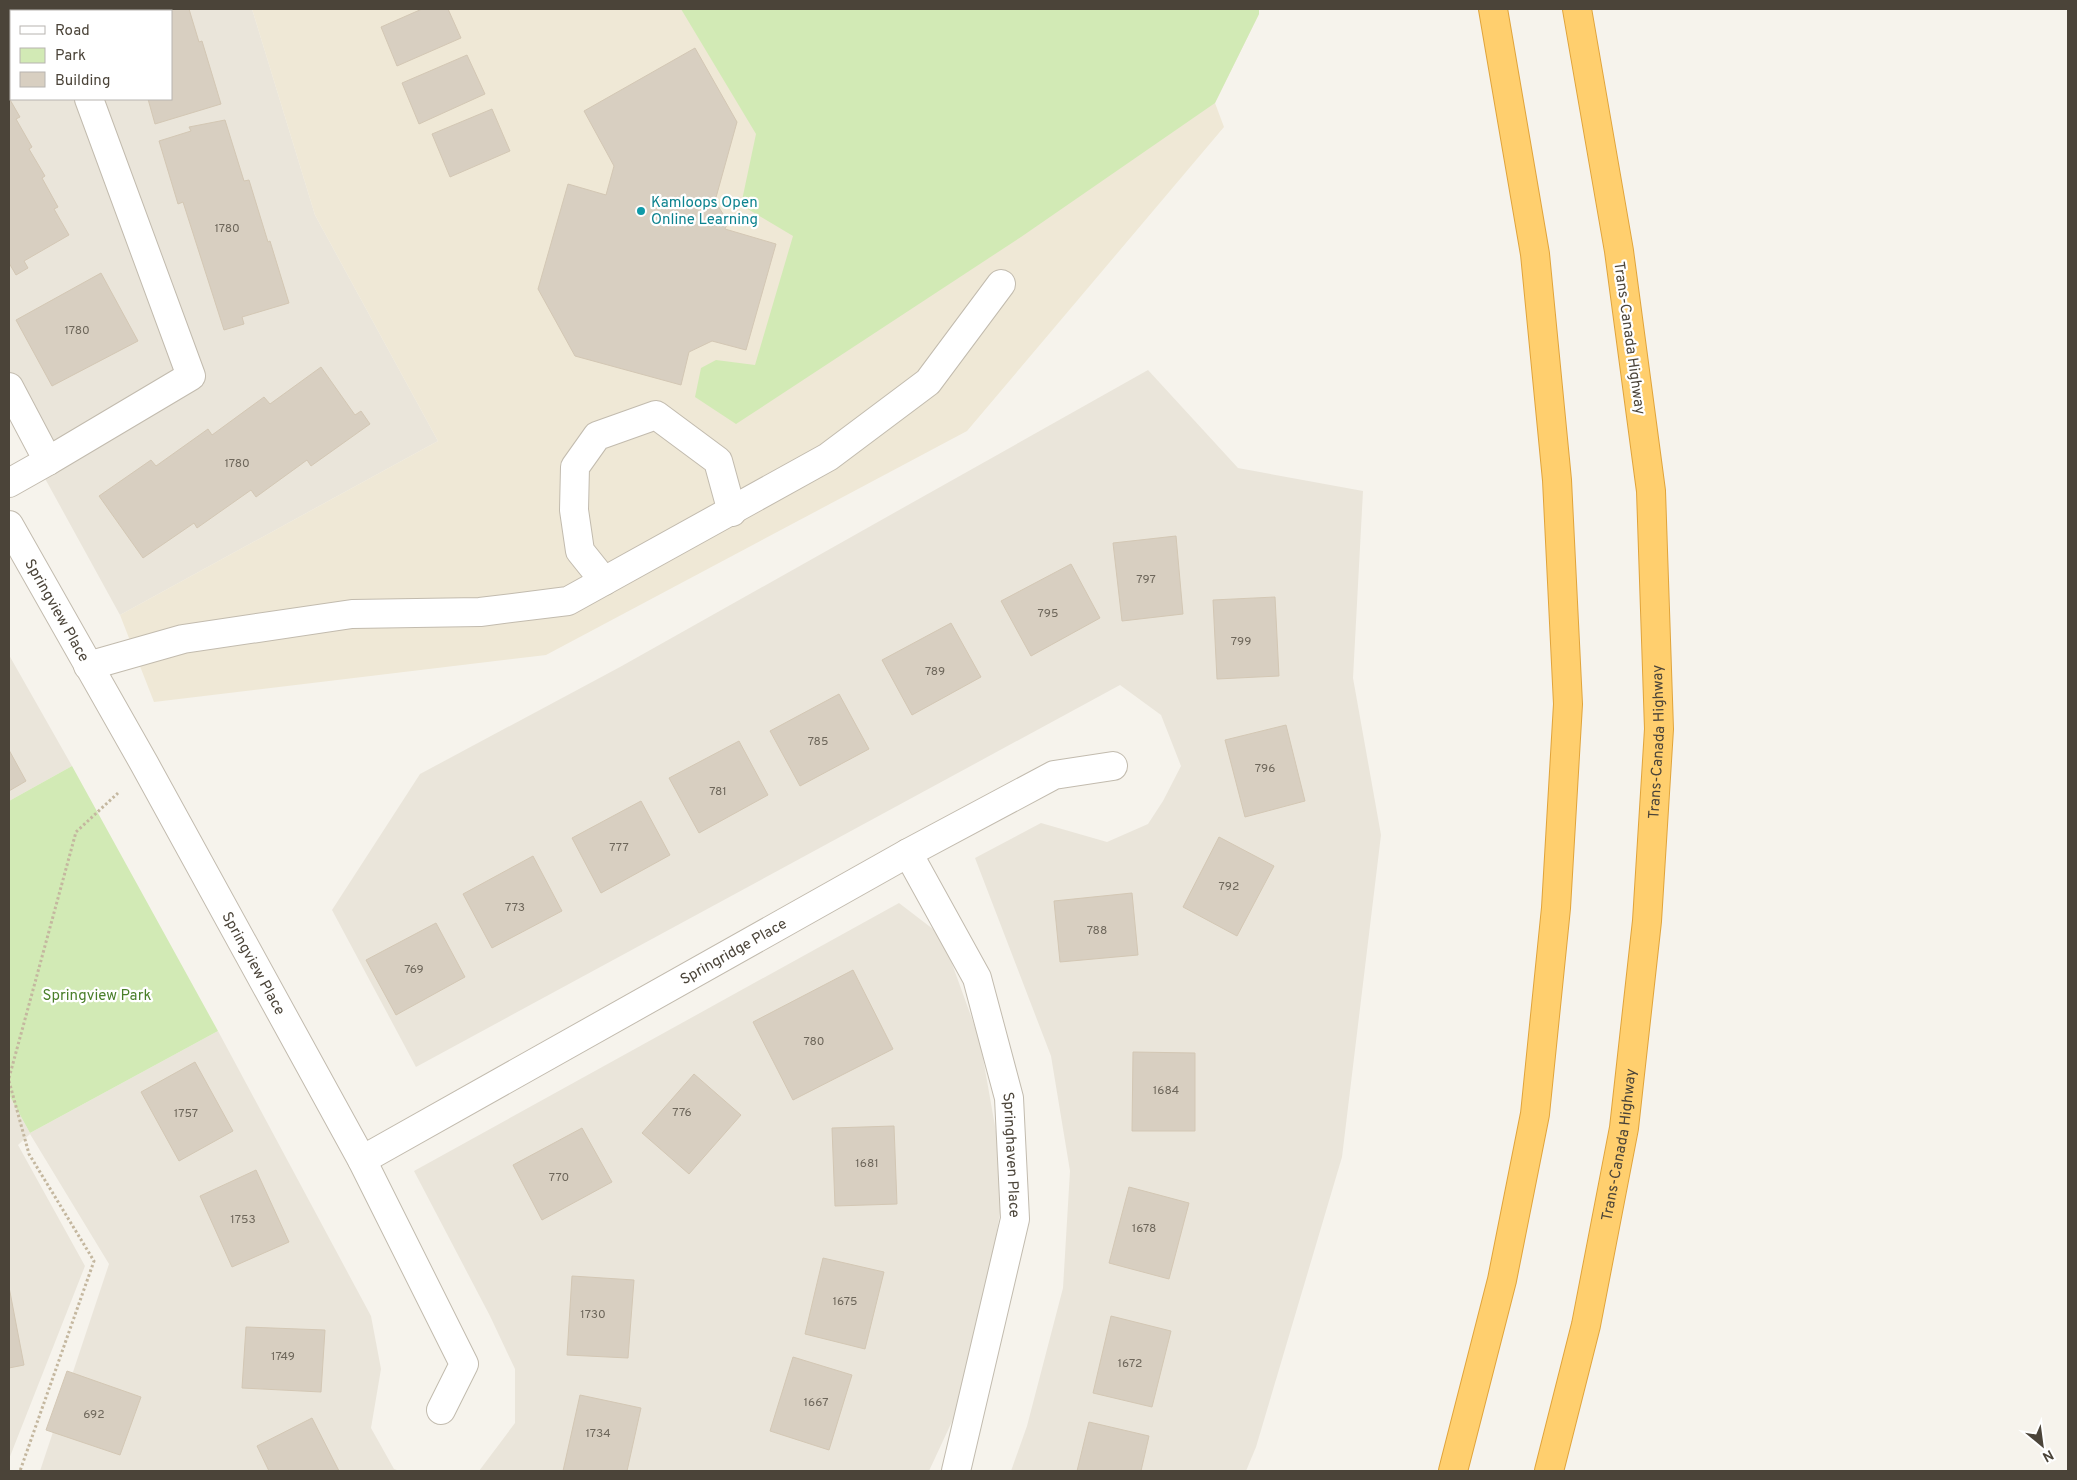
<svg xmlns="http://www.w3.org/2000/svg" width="2077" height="1480" viewBox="0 0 2077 1480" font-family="Overpass,sans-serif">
<rect width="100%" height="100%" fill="#f6f3ec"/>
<!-- residential -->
<path fill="#eae5da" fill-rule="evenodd" d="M9,9H252L315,215L438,441L120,615L9,413ZM11,11H171V99H11Z
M1148,370L1238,468L1363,491L1353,678L1381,835L1342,1157L1256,1447L1246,1471H1011L1027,1426L1063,1288L1070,1171L1051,1056L975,858L1041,823L1107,842L1148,824L1163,801L1181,766L1161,715L1120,685L416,1067L332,910L420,774L620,667Z
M9,655L72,766L9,801Z
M899,903L942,936L980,1041L1005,1183L987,1290L955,1415L929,1471H479L515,1423V1369L490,1316L414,1171Z
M218,1031L371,1316L381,1369L371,1428L394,1469L400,1471H40L109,1264L30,1134L18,1145L85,1266L9,1459V1095L30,1133Z"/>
<!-- education -->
<path fill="#efe8d6" d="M252,9H1259V14L1215,103L1224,127L967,431L546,655L154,702L120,615L438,441L315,215Z"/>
<!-- green -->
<path fill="#d2eab5" d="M681,9H1259V14L1215,103L1021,237L736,424L695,397L701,368L716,360L755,365L793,236L741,205L756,134Z
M72,766L218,1031L30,1133L9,1095V801Z"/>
<!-- building -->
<path fill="#d8cfc1" stroke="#d3c7b4" d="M116,9H189L199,42L202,41L221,104L155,124L148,99H171V11H116Z
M422,9H448L461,38L397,66L381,27Z
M695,48L737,122L715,201L728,222L725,229L776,244L746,350L712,341L689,352L681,385L575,356L538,289L568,184L606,195L614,166L584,111Z
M467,55L485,94L419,124L402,83Z
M9,98L20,117L16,119L32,147L29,149L45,176L42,178L58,207L54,209L69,235L24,261L28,268L16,275L9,263Z
M492,109L510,151L450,177L432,134Z
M225,120L244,181L249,180L268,242L270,241L289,303L242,317L244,324L224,330L183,202L178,204L159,141L191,131L189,127Z
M101,273L138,341L52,386L16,320Z
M321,367L355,415L361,411L370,424L311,466L307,460L256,497L251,490L197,528L194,523L143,558L99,496L151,460L156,466L208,429L212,435L264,397L270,404Z
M1176,536L1183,614L1122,621L1113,543Z
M1071,564L1100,618L1031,656L1001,601Z
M1275,597L1279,676L1217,679L1213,600Z
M951,623L981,677L912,715L882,660Z
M839,694L869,749L800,786L770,731Z
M1286,725L1305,801L1245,817L1225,740Z
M739,741L768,795L699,833L669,778Z
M9,750L26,781L9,791Z
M641,801L670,855L601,893L572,838Z
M1219,837L1274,866L1237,936L1183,907Z
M533,856L562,911L492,948L463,894Z
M1132,893L1138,955L1060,962L1054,901Z
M436,923L465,977L396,1015L366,960Z
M853,970L893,1049L793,1100L753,1022Z
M1133,1052L1195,1053V1131H1132Z
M195,1062L233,1131L179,1161L141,1092Z
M694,1074L741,1115L689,1174L642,1133Z
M894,1126L897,1204L835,1206L832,1128Z
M582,1128L612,1182L542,1220L513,1165Z
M256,1170L289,1242L232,1267L200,1196Z
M1129,1187L1189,1203L1169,1279L1109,1263Z
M823,1258L884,1272L865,1349L805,1334Z
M572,1276L634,1280L628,1358L567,1355Z
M9,1287L24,1365L9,1368Z
M1111,1316L1171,1331L1152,1407L1093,1393Z
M246,1327L325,1330L321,1392L242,1388Z
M793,1357L852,1375L829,1450L770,1431Z
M67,1371L141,1397L120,1455L46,1430Z
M580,1395L641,1408L627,1471H563Z
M312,1418L339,1471H269L257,1446Z
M1089,1422L1149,1436L1141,1471H1077Z"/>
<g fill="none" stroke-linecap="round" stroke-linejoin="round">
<defs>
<g id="minor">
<path d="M56,9L57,11"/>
<path d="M9,387L48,461L191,376L89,99"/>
<path d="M9,483L48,461"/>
<path id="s1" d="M9,525L145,765L362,1160L464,1364L441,1410"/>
<path d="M604,581L580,551L574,510L575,467L597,436L656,415L718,461L732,512"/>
<path d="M88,666L183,639L352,614L480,612L568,601L828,457L928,382L1001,284"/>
<path id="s2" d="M908,853L977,978L1009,1098L1015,1219L956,1471"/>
<path id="s3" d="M362,1160L908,853L1054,775L1113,766"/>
</g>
<g id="highway">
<path d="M1453,1471L1502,1280L1535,1114L1556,908L1568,704L1557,480L1535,254L1493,9"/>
<path id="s4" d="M1549,1471L1586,1325L1624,1128L1647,921L1659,729L1651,491L1619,251L1577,9"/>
</g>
</defs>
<!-- minor casing -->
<use href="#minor" stroke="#c2bbae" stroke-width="30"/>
<!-- highway casing -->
<use href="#highway" stroke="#e0a43c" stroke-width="30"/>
<!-- path -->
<path stroke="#c4b79f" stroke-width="3" stroke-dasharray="2.5 2.5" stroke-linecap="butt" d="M9,1078L76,832L118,793
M9,1081L29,1154L94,1261L20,1471"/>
<!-- minor -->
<use href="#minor" stroke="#fff" stroke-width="28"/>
<!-- highway -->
<use href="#highway" stroke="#ffcf6e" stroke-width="28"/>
</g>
<!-- markers -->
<circle fill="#0f9aa8" stroke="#fff" stroke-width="2" cx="641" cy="211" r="5"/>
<g text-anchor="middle" stroke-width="4.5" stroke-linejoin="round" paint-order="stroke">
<!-- number labels -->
<g font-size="12" fill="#6e675b">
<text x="227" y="232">1780</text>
<text x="77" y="334">1780</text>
<text x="237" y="467">1780</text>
<text x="1146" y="583">797</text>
<text x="1048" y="617">795</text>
<text x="1241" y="645">799</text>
<text x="935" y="675">789</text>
<text x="818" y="745">785</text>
<text x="1265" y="772">796</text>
<text x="718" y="795">781</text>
<text x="619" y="851">777</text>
<text x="1229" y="890">792</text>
<text x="515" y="911">773</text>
<text x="1097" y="934">788</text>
<text x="414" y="973">769</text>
<text x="814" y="1045">780</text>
<text x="1166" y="1094">1684</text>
<text x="682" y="1116">776</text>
<text x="186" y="1117">1757</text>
<text x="867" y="1167">1681</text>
<text x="559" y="1181">770</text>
<text x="243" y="1223">1753</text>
<text x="1144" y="1232">1678</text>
<text x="845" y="1305">1675</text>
<text x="593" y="1318">1730</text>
<text x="283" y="1360">1749</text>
<text x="1130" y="1367">1672</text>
<text x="816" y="1406">1667</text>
<text x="94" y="1418">692</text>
<text x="598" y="1437">1734</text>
</g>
<!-- culture labels -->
<g font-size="15" fill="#0d838f" stroke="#fff" text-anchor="start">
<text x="651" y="207">Kamloops Open<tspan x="651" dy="17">Online Learning</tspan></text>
</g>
<!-- street labels -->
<g font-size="15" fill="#4b4439" stroke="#fff">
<text transform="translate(1630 338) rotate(82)" y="5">Trans-Canada Highway</text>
<text dy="5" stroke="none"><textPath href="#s1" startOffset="98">Springview Place</textPath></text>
<text dy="5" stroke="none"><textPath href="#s4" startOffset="739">Trans-Canada Highway</textPath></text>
<text dy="5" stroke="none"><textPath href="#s3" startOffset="426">Springridge Place</textPath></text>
<text dy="5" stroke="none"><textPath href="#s1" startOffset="502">Springview Place</textPath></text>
<text dy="5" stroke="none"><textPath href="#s4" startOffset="334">Trans-Canada Highway</textPath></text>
<text dy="5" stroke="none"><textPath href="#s2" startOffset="324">Springhaven Place</textPath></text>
</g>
<!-- park labels -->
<g font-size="15" fill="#4a7f2a" stroke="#fff">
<text x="97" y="1000">Springview Park</text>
</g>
</g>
<!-- border -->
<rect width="2077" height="1480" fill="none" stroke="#4b4439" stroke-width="20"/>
<!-- legend -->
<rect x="10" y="10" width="162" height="90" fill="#ffffff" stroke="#b7b4b0"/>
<rect x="20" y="26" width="25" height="8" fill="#ffffff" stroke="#b7b4b0"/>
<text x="55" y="35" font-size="15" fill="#4b4439">Road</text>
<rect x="20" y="48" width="25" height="15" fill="#d2eab5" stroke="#b7b4b0"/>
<text x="55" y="60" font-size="15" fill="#4b4439">Park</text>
<rect x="20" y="72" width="25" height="15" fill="#d8cfc1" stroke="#b7b4b0"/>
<text x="55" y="85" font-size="15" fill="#4b4439">Building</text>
<!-- north arrow -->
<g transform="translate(2042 1445) rotate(151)" stroke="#ffffff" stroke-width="4" paint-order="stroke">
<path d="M0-4L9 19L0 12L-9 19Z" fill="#4b4439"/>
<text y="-8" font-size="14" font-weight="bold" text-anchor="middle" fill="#4b4439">N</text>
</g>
</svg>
